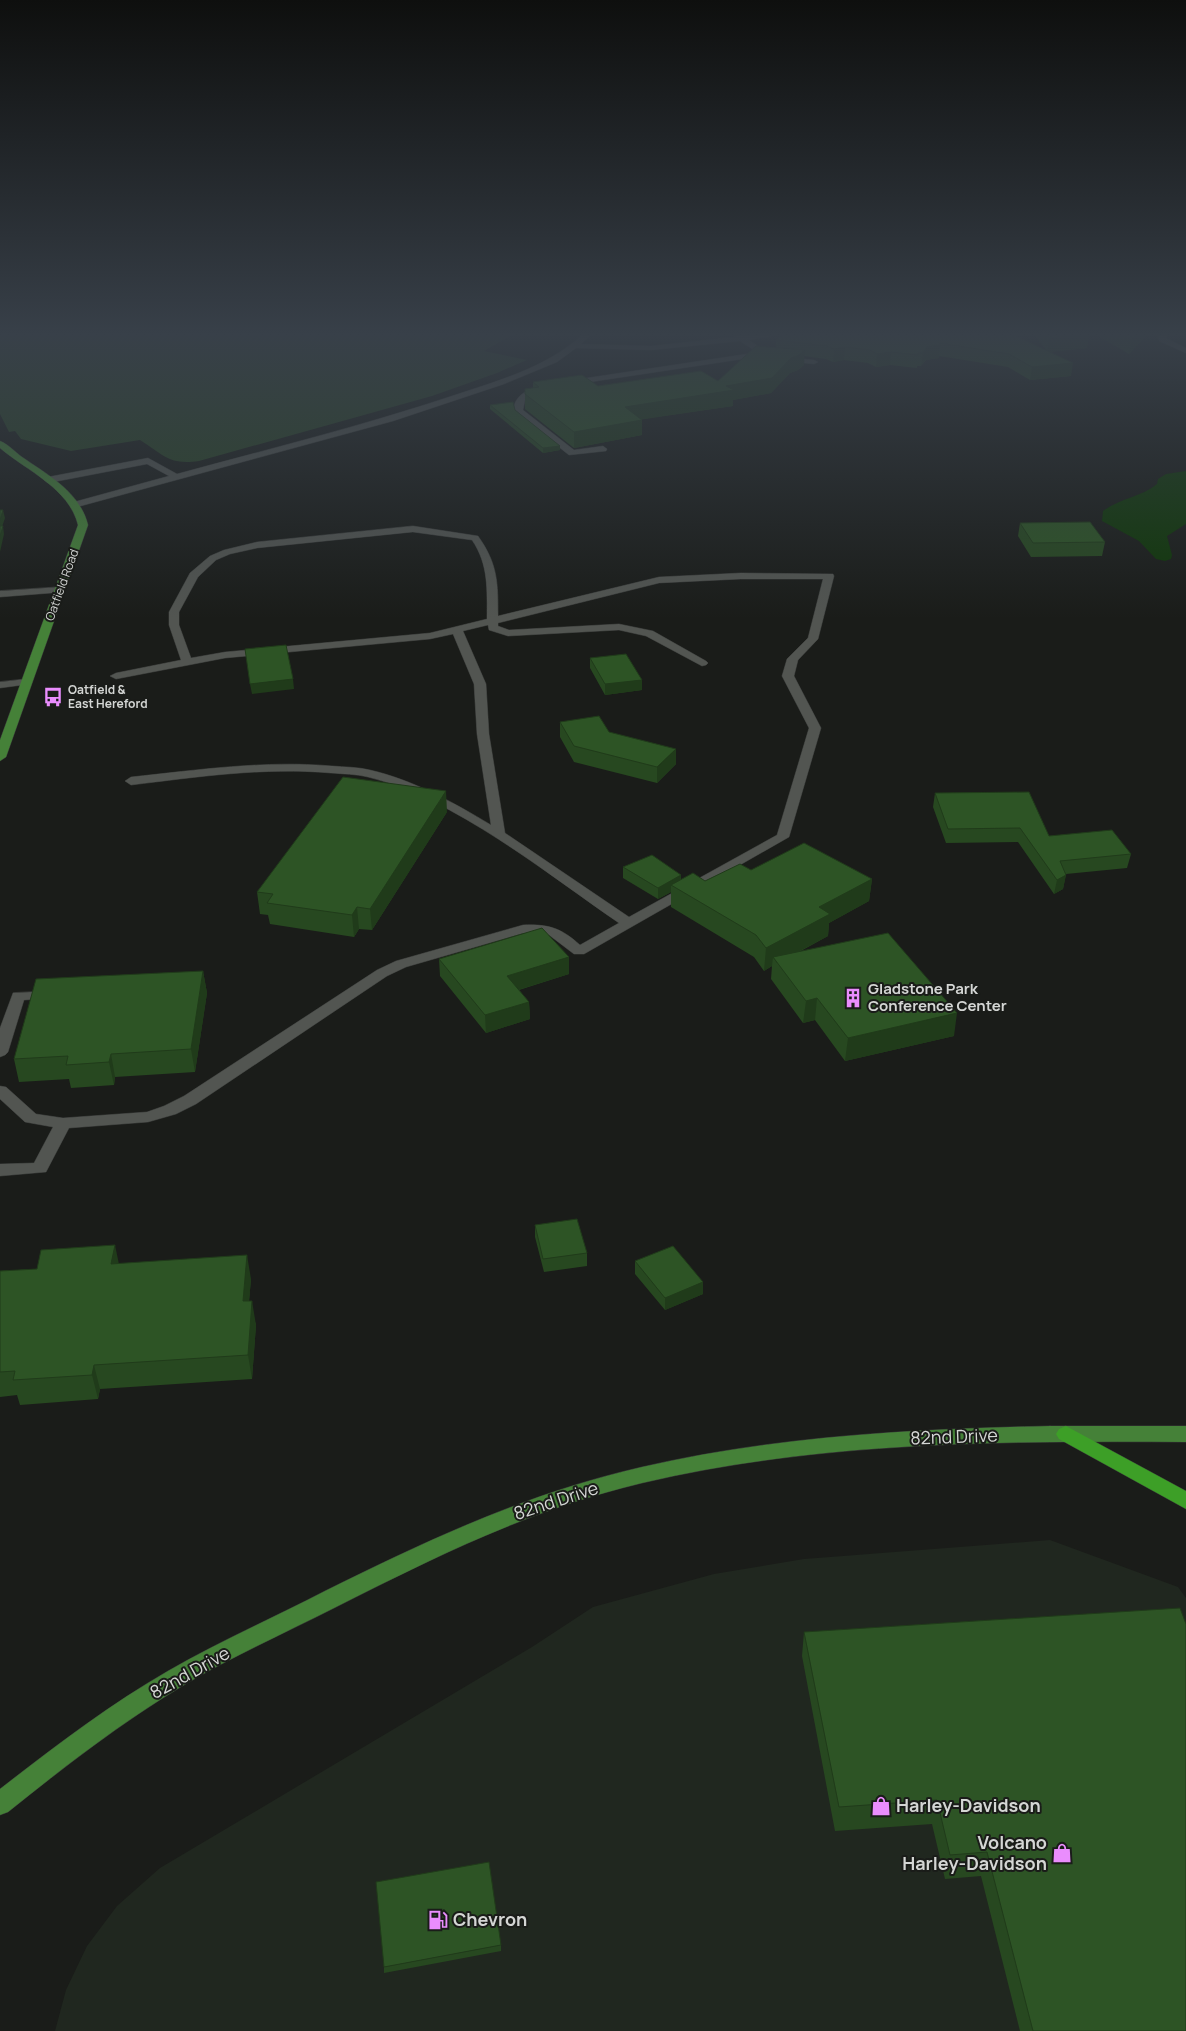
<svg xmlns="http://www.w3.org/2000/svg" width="1186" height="2031" viewBox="0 0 1186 2031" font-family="Manrope,sans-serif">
<rect width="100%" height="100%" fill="#1a1c19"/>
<!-- built -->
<path fill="#20271f" d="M1050,1540L1178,1587L1186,1598V2031H55L66,1990L87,1946L117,1906L160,1868L532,1647L593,1607L714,1574L804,1559Z"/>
<!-- green -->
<path fill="#294424" d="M0,335H512L484,351L527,360L497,373L432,396L199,461C169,465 165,456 140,440L71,451L21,439L15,431L9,432L0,414Z"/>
<!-- water -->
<path fill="#0f3707" d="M1186,471V524L1167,536L1172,555L1171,559L1165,561L1156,559L1139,541L1102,521L1103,511C1120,498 1142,497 1157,484L1158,479L1166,474Z"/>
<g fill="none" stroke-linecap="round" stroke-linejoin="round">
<defs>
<path id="minor" d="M582,335H590L581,344L651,346L734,337L732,335H777L749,340L762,349L759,357H756L570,385L566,383L567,381L753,353L754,350L740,341L651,350L576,348L557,362L504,384L393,421L77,507L74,506V502L169,476L147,464L48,483L44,480L48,477L148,458L177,474C269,449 362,426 452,396C497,381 546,368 582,335Z
M1159,335H1167L1166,338L1186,348V353L1159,341Z
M782,357L814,360L818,362L814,364L785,361H782Z
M539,386L546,388L525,400L523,410L574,450L603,446L607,449L606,451L569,455L516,413L514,406C517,394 528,390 539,386Z
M413,526L478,536C498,564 498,583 498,616L659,577L741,573L833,574L834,576L818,639L798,660L794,676L821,728L789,837L584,954H574L549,935L524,933L406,967L387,976L196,1104L176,1114L148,1122L69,1128L46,1172L0,1176V1164L34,1163L53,1127L25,1122L0,1099V1086L6,1087L36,1114L63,1118L147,1112L164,1106L184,1096L377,970L396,961L523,925C549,924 561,928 580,945L619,923C546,873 454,798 368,777C356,774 343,774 331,773C264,767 197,777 131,785L125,781L131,777C198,770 265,760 332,766C345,767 358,767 370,770C413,780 453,802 491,825L477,734L474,684L453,634L430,639L225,658L116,679L110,676L116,673L181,660L169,625V612L190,573L210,556L224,550L257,542ZM413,532L472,540C489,565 487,590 487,619L430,633L225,652L191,658L179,625V612L198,577L216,560L230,554L257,548ZM741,579H823L808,638L787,659L782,676L809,728L777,835L629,917L505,833L489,734L486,684L463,631L488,625L489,630L508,636L619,630L646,636L702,666L706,665L708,663L706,661L653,631L619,624L509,630L498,626V623L659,583Z
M60,587L65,590L64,592L0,597V591Z
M26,679L30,680L32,682L30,684L0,688V682Z
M50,991L55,992L57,995L55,998L24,1000L8,1052L5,1055L0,1057V1028L13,993Z"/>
<path id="major" d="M0,441C8,444 15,452 22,457C48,475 80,492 88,525L6,757L0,761V740L78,525C69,488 27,471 0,448Z
M1050,1426H1186V1442C1004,1441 820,1441 642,1483C529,1510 439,1555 336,1607C285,1633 233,1656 184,1685C122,1722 64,1767 8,1812L0,1815V1789C54,1747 109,1705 168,1671C218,1642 273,1618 325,1591C430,1539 528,1493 642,1467C776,1436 913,1429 1050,1426Z"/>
<path id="highway" d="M1066,1426L1186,1491V1509L1059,1439L1056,1434L1059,1429Z"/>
</defs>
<!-- minor casing -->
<use href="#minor" stroke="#373937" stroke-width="1"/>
<!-- major casing -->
<use href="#major" stroke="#373937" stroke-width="1"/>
<!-- highway casing -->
<use href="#highway" stroke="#373937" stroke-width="1"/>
<!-- minor -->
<use href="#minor" fill="#525551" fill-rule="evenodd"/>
<!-- major -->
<use href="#major" fill="#458138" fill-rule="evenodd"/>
<!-- highway -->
<use href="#highway" fill="#3d9f27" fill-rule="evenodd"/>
</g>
<!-- wall -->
<path fill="#274820" d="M1014,335L1046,350L1034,335H1089L1087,348L1049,352L1071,376L1030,380L1008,367L939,356V358L926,360L921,366H917V368L890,365L876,367L868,363L844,360L833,362L826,359L804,356V365L798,370L790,373L771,393L733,400V406L642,419V435L574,448L525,409V394L533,388V382L598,386L718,381L776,348V340Z
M1100,335H1147L1129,354L1100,337Z
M490,405L515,410L560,450L543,453L490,409Z
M1020,523L1105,542L1102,556L1031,557L1018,536Z
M590,658L642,690L605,695L590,668Z
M560,722L609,732L676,764L657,783L574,762L560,737Z
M935,793L1049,836L1131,854L1127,868L1066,874L1063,889L1054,894L1018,842L946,843L933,807Z
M447,812L372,930L359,929L354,937L270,924L268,915L260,914L257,892Z
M623,867L681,875V880L705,881L751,870L872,879L869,901L829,923L828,936L799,952L954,1036L845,1061L815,1020L803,1023L771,979L772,966L764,971L754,957L671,907V892L658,899L623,878Z
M439,959L569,974L519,990L529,1002L530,1019L486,1033L440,976Z
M203,971L207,993L195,1072L115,1077L114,1085L71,1088L69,1079L19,1082L14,1059Z
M535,1225L587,1253V1266L544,1272L535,1237Z
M635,1261L703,1294L665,1310L635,1274Z
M119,1264L251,1279L249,1301L256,1325L252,1379L100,1389L98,1399L20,1405L17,1395L0,1397V1271Z
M804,1632L1186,2031H1020L981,1876L945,1879L932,1824L835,1831L802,1656Z
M501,1945V1951L384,1973V1967Z"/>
<!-- shaded-wall -->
<path fill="#203b1a" d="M1078,335H1089L1087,348L1047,352L1050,338Z
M1136,335H1147L1129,354L1131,340Z
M940,345L939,358L926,360L921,366L923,353L927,347Z
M845,347L844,360L833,362L834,349Z
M805,350L804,365L798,370L790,373L771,393L733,400V406L625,422V407L726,386Z
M891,352L890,365L876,367L877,354Z
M1073,363L1071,376L1030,380L1032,367Z
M642,420V435L574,448V432Z
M560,446V450L543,453V448Z
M3,510L5,518L0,533V520Z
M3,526L4,534L0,552V536Z
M293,679L294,689L252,694L250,684Z
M642,680V690L605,695V684Z
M676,749V764L657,783V767Z
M446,791L447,812L372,930L370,909Z
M681,875L680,886L671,885V892L658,899V888Z
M1066,875L1063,889L1054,894L1057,880Z
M872,879L869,901L829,923L828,936L777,963L773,957L772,966L764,971L766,948L819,907Z
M357,907L359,929L354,937L352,915Z
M569,957V974L508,993L507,976Z
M203,971L207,993L195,1072L191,1049Z
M817,998L815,1020L803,1023L806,1001Z
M529,1002L530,1019L486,1033L485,1015Z
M957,1013L954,1036L845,1061L848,1038Z
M111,1054L115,1077L114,1085L109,1062Z
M115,1245L120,1269L111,1264Z
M247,1255L251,1279L247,1325L243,1301Z
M703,1282V1294L665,1310V1298Z
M252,1301L256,1325L252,1379L248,1355Z
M94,1365L100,1389L98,1399L92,1375Z"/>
<!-- building -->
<path fill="#2d5425" stroke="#203b1a" d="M781,335H1014L1073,363L1032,367L1009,354L940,343V345L927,347L923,353H918V355L891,352L877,354L870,350L845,347L834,349L827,346L776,340Z
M1047,335H1078L1050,338Z
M1123,335H1136L1131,340Z
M756,346L805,350L799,355L791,358L772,378L726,386L734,390L625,407L642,420L574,432L525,394V389L539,387L533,382L582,375L598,386L701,371L718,381Z
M513,402L515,410L560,446L543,448L490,405Z
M0,510H3L0,520Z
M1090,522L1105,542L1033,543L1020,523Z
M0,526H3L0,536Z
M286,645L293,679L250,684L245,649Z
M626,654L642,680L605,684L590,658Z
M599,716L609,732L676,749L657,767L574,746L560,722Z
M343,777L446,791L370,909L357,907L352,915L267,903L273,894L257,892Z
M1029,792L1049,836L1112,830L1131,854L1060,861L1066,875L1057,880L1020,828L948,829L935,793Z
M804,843L872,879L819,907L830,914L766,948L756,935L671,885L693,873L705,881L740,864L751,870Z
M652,855L681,875L658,888L623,867Z
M542,928L569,957L507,976L529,1002L485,1015L439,959Z
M888,933L957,1013L848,1038L817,998L806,1001L773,957Z
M203,971L191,1049L111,1054L109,1062L66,1065L68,1056L14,1059L36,979Z
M577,1219L587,1253L543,1259L535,1225Z
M115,1245L111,1264L247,1255L243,1301H252L248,1355L94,1365L92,1375L13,1380L15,1371L0,1372V1271L37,1269L41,1250Z
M673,1246L703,1282L665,1298L635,1261Z
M1180,1608L1186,1624V2031H1033L987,1852L950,1855L937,1800L839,1807L804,1632Z
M489,1862L501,1945L384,1967L376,1882Z"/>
<!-- sky -->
<linearGradient id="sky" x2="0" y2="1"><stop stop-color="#0e0f0e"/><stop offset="0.54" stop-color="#384049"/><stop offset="1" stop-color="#384049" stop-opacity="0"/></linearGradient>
<rect width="1186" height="619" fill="url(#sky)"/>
<!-- icons -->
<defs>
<symbol id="bus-bare" viewBox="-9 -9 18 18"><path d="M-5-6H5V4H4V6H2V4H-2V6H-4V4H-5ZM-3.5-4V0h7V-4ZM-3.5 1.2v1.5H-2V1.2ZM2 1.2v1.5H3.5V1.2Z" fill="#ea8dfd" stroke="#1a1c19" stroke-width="2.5" paint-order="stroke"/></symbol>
<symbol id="building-bare" viewBox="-9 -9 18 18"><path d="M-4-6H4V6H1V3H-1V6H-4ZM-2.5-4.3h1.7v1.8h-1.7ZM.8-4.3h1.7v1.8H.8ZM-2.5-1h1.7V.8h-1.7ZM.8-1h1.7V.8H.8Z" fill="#ea8dfd" stroke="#1a1c19" stroke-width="2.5" paint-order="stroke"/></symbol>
<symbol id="shop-bare" viewBox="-9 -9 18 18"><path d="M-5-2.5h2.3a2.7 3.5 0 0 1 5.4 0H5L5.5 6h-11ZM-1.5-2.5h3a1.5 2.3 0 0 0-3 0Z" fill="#ea8dfd" stroke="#1a1c19" stroke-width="2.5" paint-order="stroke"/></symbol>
<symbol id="fuel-bare" viewBox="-9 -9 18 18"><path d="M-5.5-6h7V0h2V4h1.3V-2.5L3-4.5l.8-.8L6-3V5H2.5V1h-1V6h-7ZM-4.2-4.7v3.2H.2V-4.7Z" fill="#ea8dfd" stroke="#1a1c19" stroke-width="2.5" paint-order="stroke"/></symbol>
</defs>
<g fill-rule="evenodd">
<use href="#bus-bare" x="39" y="683" width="28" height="28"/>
<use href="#building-bare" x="839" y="984" width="28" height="28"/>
<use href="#shop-bare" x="867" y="1792" width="28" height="28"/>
<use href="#shop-bare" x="1048" y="1839" width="28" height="28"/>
<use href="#fuel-bare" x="424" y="1906" width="28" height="28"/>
</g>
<g text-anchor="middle" stroke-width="4" stroke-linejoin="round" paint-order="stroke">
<!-- far-street labels -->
<g font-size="12" fill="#d4d6d4" stroke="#1a1c19">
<text transform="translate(62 585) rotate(-70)" y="4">Oatfield Road</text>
</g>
<!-- far-poi labels -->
<g font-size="12" font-weight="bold" fill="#d4d6d4" stroke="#1a1c19" text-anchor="start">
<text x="68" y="694">Oatfield &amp;<tspan x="68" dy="14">East Hereford</tspan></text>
</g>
<!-- poi labels -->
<g font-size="15" font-weight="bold" fill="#d4d6d4" stroke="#1a1c19" text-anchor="start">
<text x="868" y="994">Gladstone Park<tspan x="868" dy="17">Conference Center</tspan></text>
</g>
<!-- near-street labels -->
<g font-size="18" fill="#d4d6d4" stroke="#1a1c19">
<text transform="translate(954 1437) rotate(-2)" y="6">82nd Drive</text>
<text transform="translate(556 1501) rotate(-18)" y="6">82nd Drive</text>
<text transform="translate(190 1673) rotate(-29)" y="6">82nd Drive</text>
</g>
<!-- near-poi labels -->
<g font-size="18" font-weight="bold" fill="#d4d6d4" stroke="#1a1c19" text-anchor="start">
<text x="896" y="1812">Harley-Davidson</text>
<text x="1047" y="1849" text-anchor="end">Volcano<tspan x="1047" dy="21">Harley-Davidson</tspan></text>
<text x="453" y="1926">Chevron</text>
</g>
</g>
</svg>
